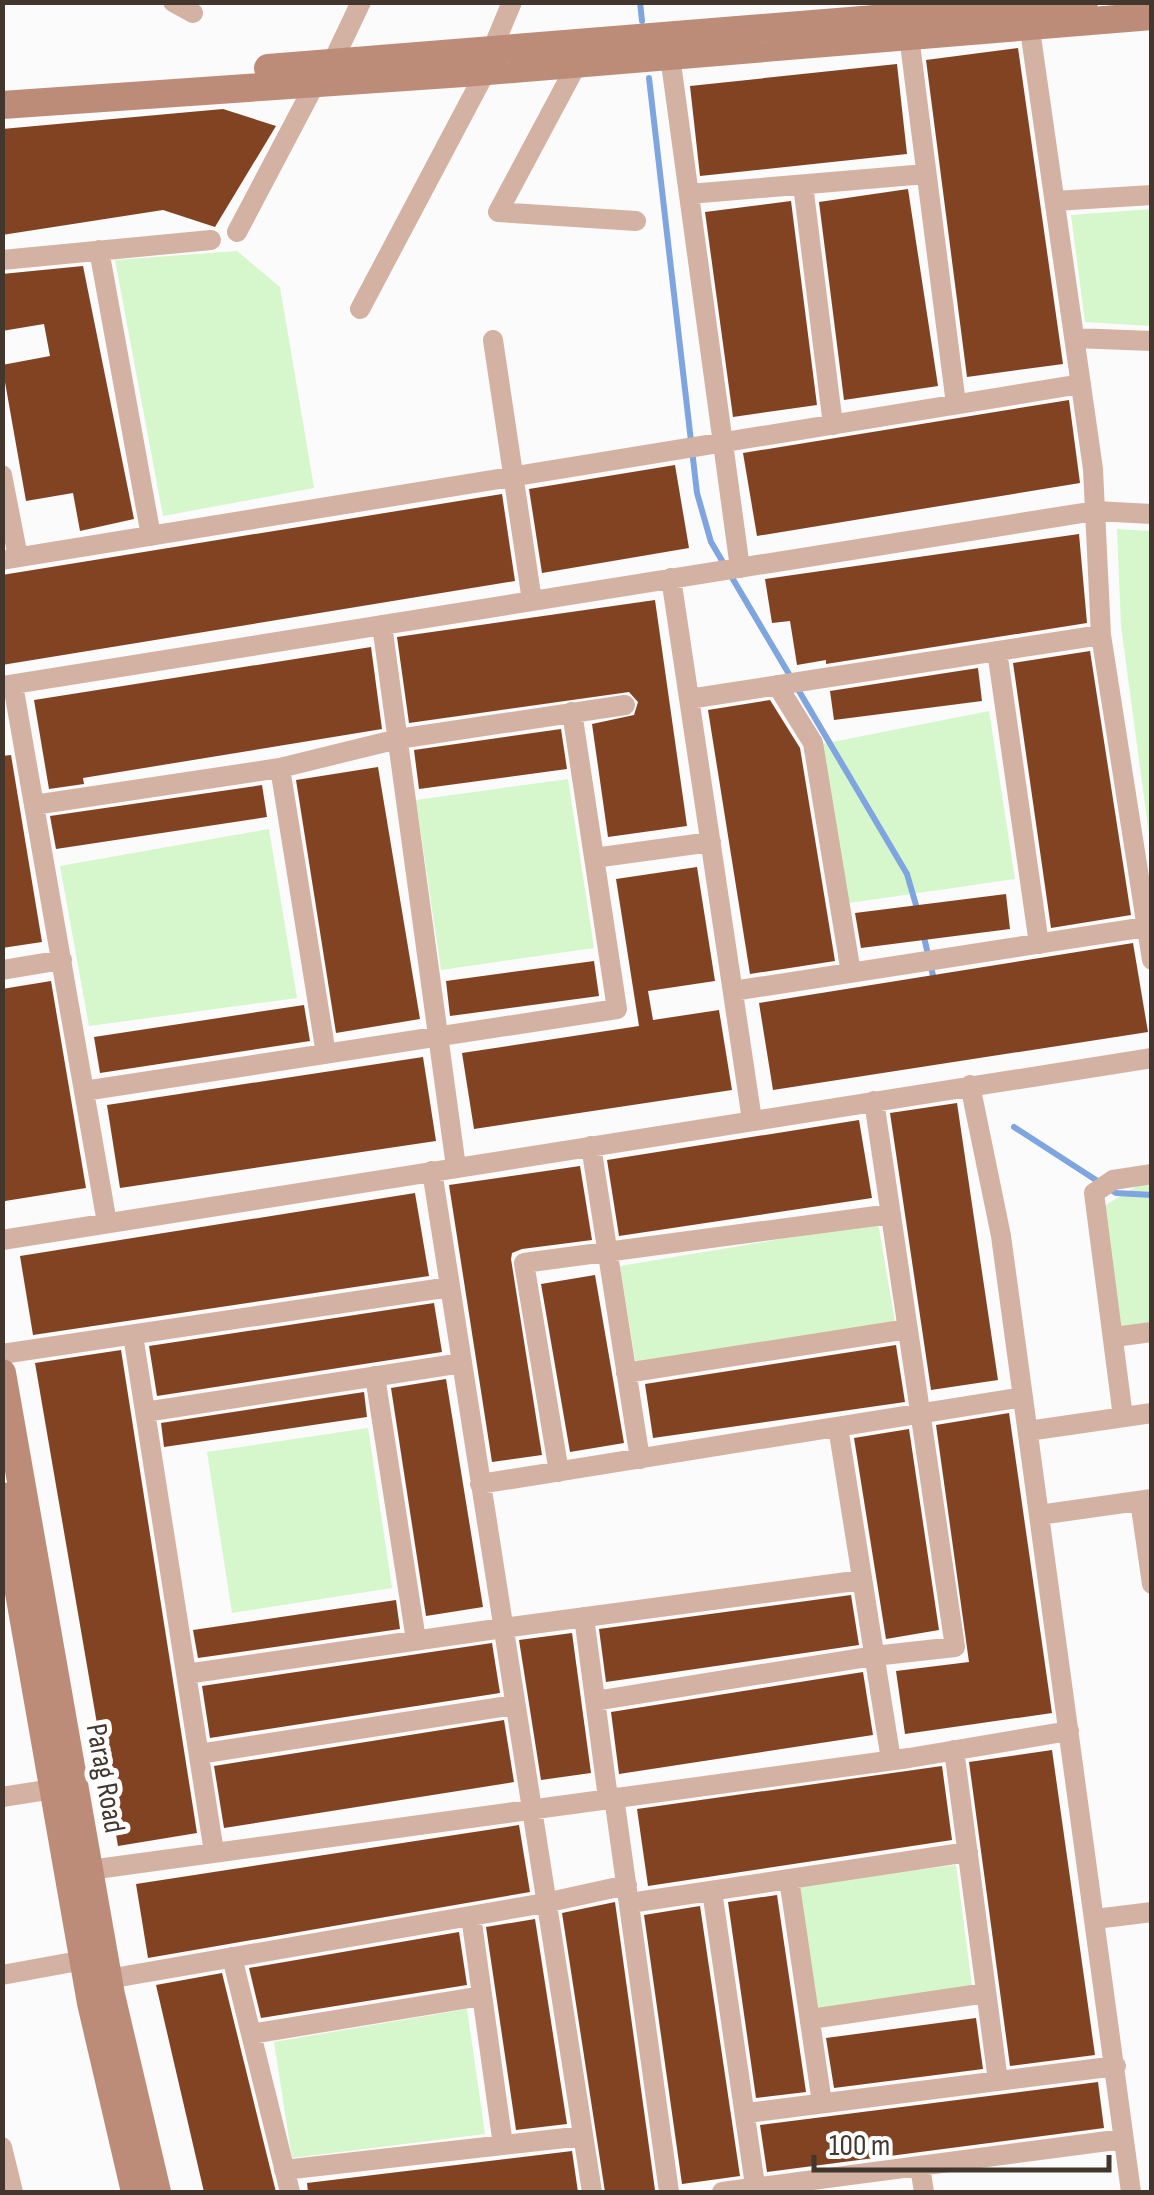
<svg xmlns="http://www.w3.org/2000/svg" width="1154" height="2195" viewBox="0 0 1154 2195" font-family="'Sofia Sans Condensed',sans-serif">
<rect width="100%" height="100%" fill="#fbfbfb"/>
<!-- green -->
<path fill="#d6f6cc" d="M1151,209V326L1085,322L1071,215Z
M237,251L280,287L314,488L163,516L115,260Z
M1117,529L1151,531V849L1121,626Z
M989,711L1015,879L849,903L822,744Z
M568,779L594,948L441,970L416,800Z
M269,829L297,998L89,1026L60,866Z
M1151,1184V1328L1122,1332L1104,1206L1137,1186Z
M878,1223L895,1322L636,1365L620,1266Z
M368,1428L392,1588L232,1613L207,1452Z
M956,1865L973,1994L816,2014L799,1885Z
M467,2009L485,2134L292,2158L274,2042Z"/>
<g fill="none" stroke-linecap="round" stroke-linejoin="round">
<!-- stream -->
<path stroke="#7ea5e0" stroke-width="6" d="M640,2L642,21
M649,78L697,493L711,542L907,874L918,912
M923,933L934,980
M1014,1127L1116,1193L1152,1195"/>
</g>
<!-- building -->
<path fill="#824323" d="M1018,48L1063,364L967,377L926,60Z
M897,64L907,154L700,176L690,86Z
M223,109L276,126L215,227L163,210L2,235V129Z
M908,189L938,386L844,400L819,202Z
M791,201L817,405L733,417L705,212Z
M83,266L134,519L80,531L73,493L26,501L2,365L50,356L44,324L2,331V274Z
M1069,400L1080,483L757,536L743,453Z
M675,465L689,548L542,573L529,489Z
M502,494L515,581L2,665V575Z
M1079,534L1087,623L826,664V660L797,665L790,621L772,623L765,579Z
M655,600L687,826L608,837L592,724L634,715L638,702L629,692L409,723L397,637Z
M371,647L382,729L83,778L84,784L49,789L34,700Z
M1090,651L1131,915L1051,928L1013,663Z
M978,668L982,701L834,720L830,691Z
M770,700L800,748L835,961L750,974L708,710Z
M561,729L567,769L419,789L414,750Z
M11,755L42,942L2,948V756Z
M378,767L420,1019L336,1033L296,780Z
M262,785L267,817L56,849L50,816Z
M697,867L715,981L648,991L653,1020L719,1010L732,1090L474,1129L462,1053L639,1026L616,879Z
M1006,894L1010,929L861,948L855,913Z
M1133,943L1148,1032L773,1090L759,1003Z
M594,961L599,996L450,1016L446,981Z
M51,981L86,1188L5,1201L2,989Z
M304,1005L310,1041L100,1073L94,1037Z
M423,1057L436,1141L120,1188L107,1105Z
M957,1103L998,1380L931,1390L890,1113Z
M859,1120L872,1198L619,1236L607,1160Z
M580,1166L592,1240L522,1249L512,1253L511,1259L542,1455L492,1462L449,1185Z
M415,1193L429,1276L33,1335L20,1256Z
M595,1275L624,1443L570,1452L541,1284Z
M434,1303L442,1352L157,1396L149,1346Z
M896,1345L905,1402L653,1438L645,1384Z
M121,1350L197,1833L118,1846L35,1363Z
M446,1379L483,1607L426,1616L391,1388Z
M364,1392L367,1417L164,1447L161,1423Z
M1009,1413L1052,1713L905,1734L896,1671L969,1662L936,1425Z
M909,1429L939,1630L886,1639L854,1438Z
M851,1595L859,1645L606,1682L599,1629Z
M396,1600L400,1629L198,1658L193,1630Z
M572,1633L591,1773L541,1780L519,1640Z
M492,1643L500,1693L210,1738L202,1686Z
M863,1672L873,1735L619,1774L611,1712Z
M504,1720L514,1782L224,1828L214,1766Z
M1052,1750L1095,2055L1010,2066L969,1762Z
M942,1766L952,1840L648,1886L637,1809Z
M519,1825L530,1892L148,1958L136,1884Z
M777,1895L806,2092L756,2098L728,1902Z
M615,1902L655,2190L640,2192H605L562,1913Z
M700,1906L740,2176L682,2184L644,1915Z
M535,1919L567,2124L516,2130L486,1927Z
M459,1932L467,1985L261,2018L249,1968Z
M222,1973L271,2172L276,2192H204L156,1985Z
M976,2018L983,2069L834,2088L826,2038Z
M1098,2082L1104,2128L767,2172L760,2125Z
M572,2151L578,2192H308L307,2183Z"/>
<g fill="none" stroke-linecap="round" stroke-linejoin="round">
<!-- street -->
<path stroke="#d3b1a3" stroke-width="20" d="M173,2L193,13
M1028,16L1093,469L1101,635L1152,960
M909,36L956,404
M492,50L512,2
M670,56L740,568
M577,64L498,212L636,221
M803,185L833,425
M689,194L926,174
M1055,201L1152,195
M237,232L315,84L332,63L361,2
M99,250L151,536
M2,260L211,240
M360,309L486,71
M1074,338L1152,341
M493,340L532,601
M2,475L18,557
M2,560L1081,384
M671,578L752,1120
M382,625L456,1167
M997,651L1039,944
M13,685L107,1223
M777,685L813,743L851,973
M2,686L1095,511L1152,514
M689,699L1101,635
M280,768L326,1054
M34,805L280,768L398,739L625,705
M594,858L711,842
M2,970L62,960
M733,991L1146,927
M970,1085L1001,1236L1131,2192
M84,1091L617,1009L572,712
M591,1146L640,1459
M432,1171L592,2192
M2,1240L1152,1058
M133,1335L214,1852
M1114,1337L1152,1332
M2,1354L450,1287
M626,1373L908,1329
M375,1376L416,1640
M145,1412L462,1363
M1123,1417L1094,1193L1113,1180L1152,1174
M838,1427L891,1760
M1028,1431L1152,1413
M559,1472L524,1263L891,1214
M480,1484L1023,1397
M1140,1501L1152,1584
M1039,1515L1152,1499
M584,1617L608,1798
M186,1674L503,1628L862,1580
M595,1701L874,1656L955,1647L874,1101
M954,1750L998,2081
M199,1754L514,1705
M2,1797L53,1789
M614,1797L669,2192
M75,1872L909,1758L1069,1731
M789,1879L822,2103
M712,1891L756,2192
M630,1903L968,1852
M471,1916L503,2145
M1095,1919L1152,1912
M232,1957L290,2192
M2,1975L84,1960
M108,1979L545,1903L627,1885
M811,2019L986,1993
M251,2034L482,1996
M747,2113L1116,2066
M2,2147L13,2192
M920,2167L924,2192
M284,2170L583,2136
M722,2192L1123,2139"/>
<!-- secondary -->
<path stroke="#bd8c79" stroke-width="28" d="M268,68L1084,2
M2,105L464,73L1152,16
M2,1373L111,1995L157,2192
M2,1496L91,2003L135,2192"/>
</g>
<g text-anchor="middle" stroke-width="10" stroke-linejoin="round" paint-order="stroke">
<!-- street labels -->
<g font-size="30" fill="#43362d" stroke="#fff">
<text transform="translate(106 1778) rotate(80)" y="10">Parag Road</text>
</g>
</g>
<!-- border -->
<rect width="1154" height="2195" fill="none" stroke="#43362d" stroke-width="10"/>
<!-- scale -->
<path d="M814 2155v15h295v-15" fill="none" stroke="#43362d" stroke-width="5"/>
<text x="829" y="2155" font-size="30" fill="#43362d" stroke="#ffffff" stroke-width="8" paint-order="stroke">100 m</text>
</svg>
